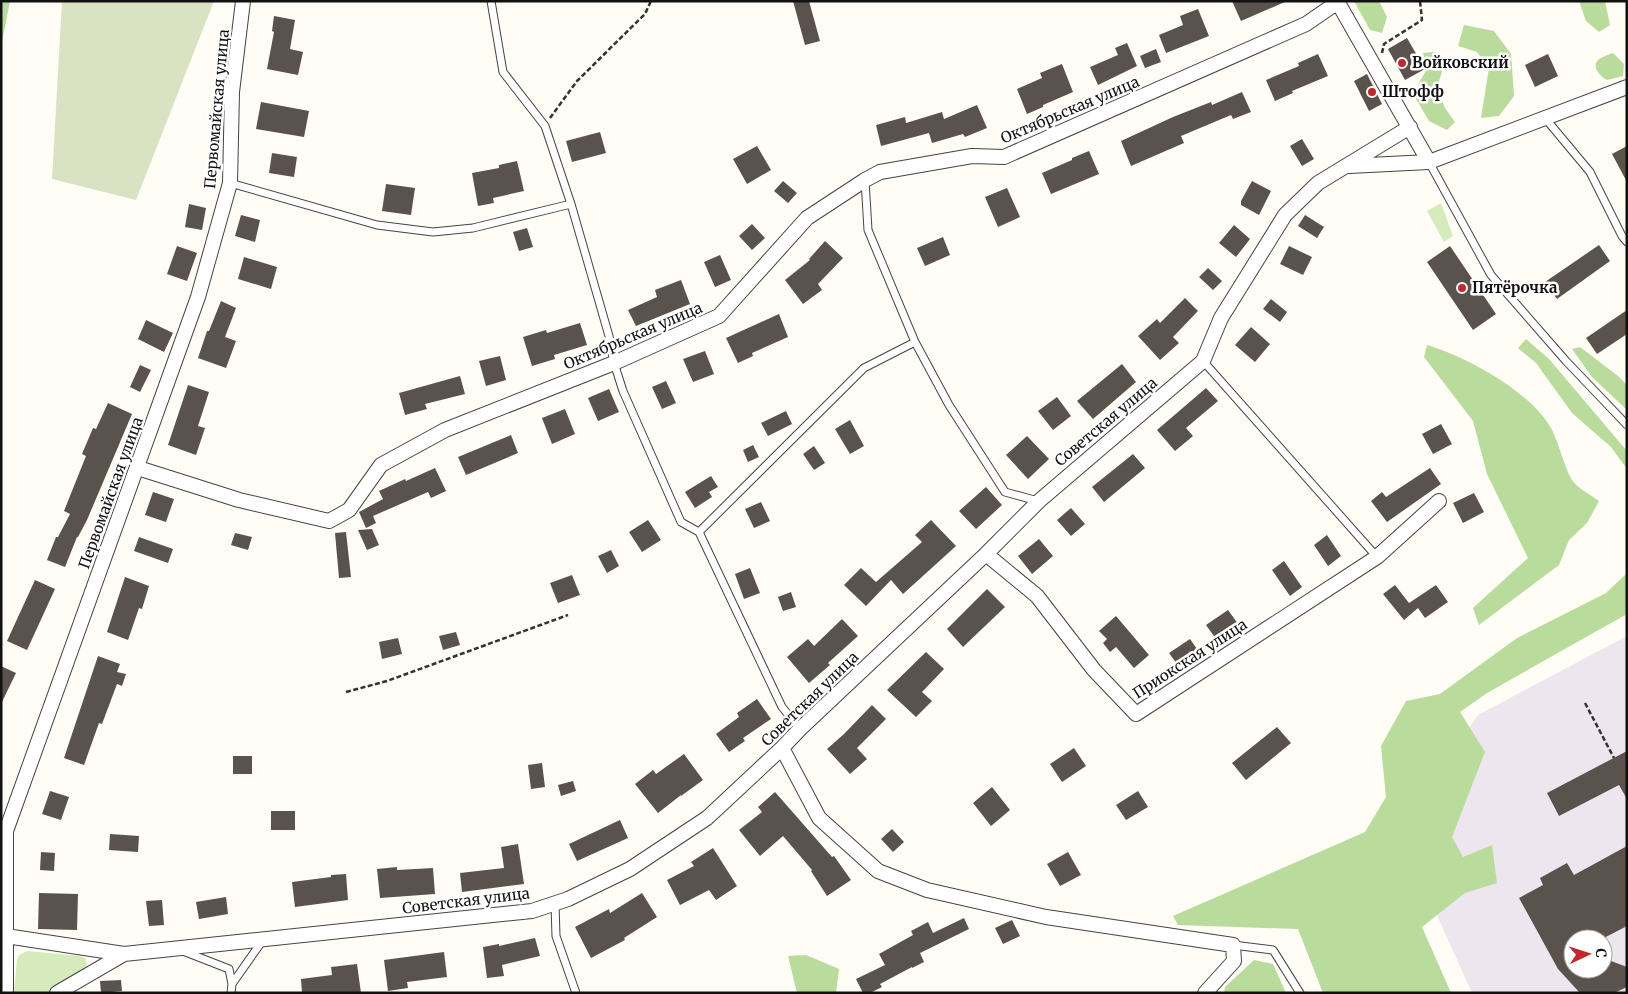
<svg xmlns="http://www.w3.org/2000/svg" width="1628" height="994" viewBox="0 0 1628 994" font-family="Merriweather,serif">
<rect width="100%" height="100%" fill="#fffdf5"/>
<!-- industrial -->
<path fill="#eee6ef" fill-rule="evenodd" d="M1627,636V993H1472L1399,831L1478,715ZM1573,939H1603V969H1573Z"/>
<!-- green -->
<path fill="#d5ebbd" d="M1441,203L1453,236L1444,242L1427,211Z
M27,951L81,956L86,959L87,965L84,970L48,993H14L17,960L19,955Z"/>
<!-- forest -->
<path fill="#b9dc9c" d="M1,1H10L1,47Z
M1354,1H1379L1387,17L1382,33L1370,30Z
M1579,1H1605L1610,25L1599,32L1586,21Z
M1464,25L1494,31L1511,54L1514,96L1499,116L1481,118L1489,68L1477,52L1458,46Z
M1435,52L1444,65L1437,88L1445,108L1455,122L1447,130L1429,121L1416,99L1419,83L1427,69L1423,53Z
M1613,53L1624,64L1623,76L1607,80C1601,77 1591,67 1598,60C1601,57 1608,55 1613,53Z
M1526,339L1549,359L1627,451V469L1611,447L1572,413L1536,363L1518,348Z
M1427,345C1467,357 1532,392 1552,430C1560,446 1563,464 1572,480C1577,488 1591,495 1599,501L1587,523L1569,540L1559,565L1479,625L1473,608L1528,558L1487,474L1473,421L1424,357Z
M1580,347L1618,376L1627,385V410L1592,377L1572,349Z
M1627,573V614L1487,693L1460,712L1485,752L1452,837L1463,857L1492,845L1497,883L1465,893L1422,927L1451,993H1323L1298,929L1178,925L1173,916L1365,832L1386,797L1381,746L1406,701L1440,694L1517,638L1606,593Z
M806,955L839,969L836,993H797L788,956Z
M1254,960L1273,964L1286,993H1224L1225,987Z"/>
<!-- cemetery -->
<path fill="#d9e3c4" d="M62,1H214L136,200L52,179Z"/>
<!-- building -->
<path fill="#5a524d" d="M793,1H809L820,41L805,45Z
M1232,1H1287L1241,21Z
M1198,9L1209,36L1166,53L1159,35L1183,25L1180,16Z
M274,16L295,20L290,49L303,52L298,75L267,69L274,32L272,31Z
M1407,38L1425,69L1405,80L1388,49Z
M1127,43L1137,66L1098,85L1090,67L1118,55L1115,48Z
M1156,49L1161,62L1145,68L1140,56Z
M1318,54L1328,76L1292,91L1293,93L1275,101L1266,80L1299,66L1298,63Z
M1548,54L1558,76L1535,87L1525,65Z
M1062,64L1073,92L1043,105V107L1027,114L1017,89L1042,78L1040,73Z
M1367,74L1382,104L1369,111L1354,81Z
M1242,92L1251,112L1233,119L1231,115L1181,136L1184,143L1131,166L1121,141L1173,117L1211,102L1212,105Z
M261,102L309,111L304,137L256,129Z
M977,105L987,128L965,137L963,134L932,143L929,133L881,146L876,125L905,117L906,123L942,112L944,119Z
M600,132L606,153L572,162L566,141Z
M1302,139L1314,159L1302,166L1290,146Z
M757,146L771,170L747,184L733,159Z
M1627,146V182L1612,154Z
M1089,151L1099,174L1051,194L1042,173L1072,160V158Z
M272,153L297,157L294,177L269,173Z
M517,161L524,191L493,198L494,203L478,206L472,173L499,168V165Z
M783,181L797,193L788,203L774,191Z
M1252,181L1271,191L1259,215L1241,205V201Z
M386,184L415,188L411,215L382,211Z
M1007,188L1020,217L998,227L985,197Z
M189,204L206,208L202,230L185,227Z
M241,215L260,220L255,242L235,236Z
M1305,215L1324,227L1317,238L1298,226Z
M752,224L765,238L752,250L739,236Z
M1234,225L1250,239L1236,257L1219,243Z
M527,228L533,247L519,251L513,232Z
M943,237L950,255L925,266L917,248Z
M825,241L843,258L818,284L822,290L803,304L785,280L810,260L809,259Z
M1599,245L1610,261L1557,299L1545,282Z
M177,246L197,253L187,281L167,274Z
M1289,246L1312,257L1303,275L1280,264Z
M1450,246L1496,314L1473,330L1427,262Z
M720,255L731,280L715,287L704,262Z
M244,257L277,267L271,289L238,279Z
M1208,268L1222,281L1213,290L1199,277Z
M681,280L690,304L636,326L628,310L657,297L655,290Z
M1185,298L1198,311L1173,337L1179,343L1160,360L1138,336L1157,319L1160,323Z
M1271,299L1287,312L1280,322L1263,309Z
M221,301L236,308L225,337L236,341L226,368L198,358L207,331H209Z
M1627,310V334L1597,354L1586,338Z
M779,314L788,337L752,353L753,356L738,363L726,338Z
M146,320L173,333L164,352L138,339Z
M580,323L587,345L554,355L555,359L532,366L523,337L546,330L547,333Z
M1251,327L1270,344L1255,362L1235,345Z
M705,351L714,374L693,382L683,359Z
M500,356L506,380L486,386L479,361Z
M1122,364L1136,382L1093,419L1077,401Z
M140,365L151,370L140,392L130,387Z
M460,376L465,394L425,404L427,409L405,415L399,393Z
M666,381L676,403L662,409L652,387Z
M188,385L209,392L198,426L205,428L196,455L168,445Z
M1206,388L1218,401L1186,428L1193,436L1175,451L1157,430Z
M609,389L619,412L598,421L588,398Z
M1057,397L1071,416L1053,430L1038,411Z
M108,403L132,414L87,520L78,537H77L65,567L47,560L56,537H58L70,514L64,511L86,456L82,454L93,428L96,429Z
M565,409L575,434L552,444L542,418Z
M786,411L792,424L768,436L761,423Z
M850,420L864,446L850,454L835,429Z
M1441,424L1452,444L1433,454L1422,434Z
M511,435L518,453L466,475L458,457Z
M1027,436L1049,459L1028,479L1006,455Z
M753,445L759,457L748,462L743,450Z
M814,446L825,463L814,470L803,454Z
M1133,454L1145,468L1104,502L1092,487Z
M435,468L446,491L431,498L428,492L373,516L376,523L366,528L359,512L383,499L379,491L405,479L406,481Z
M1430,468L1441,484L1387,522L1371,501L1382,492L1386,497Z
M711,476L718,487L709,492L712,497L695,508L685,492Z
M986,487L1002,505L976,529L959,511Z
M153,492L174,499L166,522L145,515Z
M1474,493L1484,512L1463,523L1453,503Z
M761,502L770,521L754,528L745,509Z
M1071,508L1085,524L1071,536L1057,520Z
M648,520L661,540L642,552L629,532Z
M931,520L956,546L903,594L891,580L866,606L844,585L861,568L876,582L922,542L915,535Z
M372,529L379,545L367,550L358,530Z
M346,532L351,577L339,578L335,533Z
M235,533L252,537L248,550L231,545Z
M1327,535L1341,556L1328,566L1314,545Z
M139,537L173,549L168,563L134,551Z
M1039,539L1053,556L1032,574L1018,556Z
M611,550L619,566L607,573L598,556Z
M1284,561L1302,587L1290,596L1272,570Z
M750,568L760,593L744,599L735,574Z
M572,575L580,595L558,603L550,583Z
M125,577L149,586L142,609L139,608L128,640L107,632Z
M35,580L55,589L27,650L7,641Z
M1395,585L1409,603L1436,585L1448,602L1425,618L1418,608L1404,620L1383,594Z
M987,589L1005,607L963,647L947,629Z
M791,592L796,607L783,611L778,597Z
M1228,610L1241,628L1219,643L1206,625Z
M1116,616L1149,655L1134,668L1116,647L1110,652L1103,643L1107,639L1099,631Z
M842,619L858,636L828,663L830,665L809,683L787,657L808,639L814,646Z
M456,632L460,645L443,650L439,636Z
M398,638L402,654L382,659L379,642Z
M1190,639L1202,656L1182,671L1169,653Z
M926,652L944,669L922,692L932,701L916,717L887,690Z
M98,656L120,664L117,672L126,674L122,686L117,684L102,724L99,723L84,765L64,758Z
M1,666L16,673L1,704Z
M757,699L771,719L743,738L745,741L729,752L716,734L739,717L737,713Z
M872,705L886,719L857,748L867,759L850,774L827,749L844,734Z
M1277,727L1291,743L1246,780L1232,763Z
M1074,748L1086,766L1062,782L1050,764Z
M1627,751V799L1619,785L1559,816L1547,793Z
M684,754L703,780L681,796V795L658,813L635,784L653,770L656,774Z
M233,756H252V774H233Z
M542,763L545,787L531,789L528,765Z
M573,781L576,791L561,796L558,785Z
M992,787L1010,810L991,826L973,803Z
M50,791L69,797L61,820L42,814Z
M1138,791L1148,807L1126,820L1116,805Z
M775,792L832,857L834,856L851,880L827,896L811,871L812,870L783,836L760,856L739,830L762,812L758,807Z
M271,811H295V830H271Z
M620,820L628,838L577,861L569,844Z
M892,829L904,842L893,852L881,839Z
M110,834L139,836L138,852L109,850Z
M518,844L524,884L462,892L460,873L504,868L501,847Z
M1627,846V926L1602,939H1573V969H1603V958L1627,967V987L1614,993H1580L1558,969L1519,898L1543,885L1540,878L1567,863L1574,875Z
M713,848L737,886L716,900L709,890L680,905L667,880L694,866L691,862Z
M41,852L55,853L54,871L40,870Z
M1068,852L1081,875L1060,886L1047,864Z
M397,867V870L433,868L435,894L380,898L377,869Z
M346,874L348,900L295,907L292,882L331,877V875Z
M39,893L78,894L77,930L38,929Z
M642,893L657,917L624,938L625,940L591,958L575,927L609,909L610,913Z
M226,897L228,914L199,919L196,902Z
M162,900L164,925L149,926L146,901Z
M964,918L969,929L920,953L924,962L912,968V967L880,984L882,987L870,993H863L856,979L885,965L879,954L913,935L911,931L928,922L933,933Z
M1012,920L1020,936L1003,944L995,928Z
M535,938L540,956L502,965L504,976L487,978L483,947L499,944V946Z
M444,952L447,977L407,982L408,988L388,991L384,960Z
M357,964L361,993H302L301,979L332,975L331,967Z
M121,980L122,991L101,993L100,981Z"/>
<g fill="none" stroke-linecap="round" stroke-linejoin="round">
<defs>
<path id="service" d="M491,1L503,72L545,126L571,204L609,336L614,363L623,391L681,522L699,532L782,707L800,729
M1545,118L1590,172L1622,236L1627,242
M1429,162L1491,275L1566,361L1627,425
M865,180L868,230L915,342L949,405L1005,492L1038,501
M230,183L377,225L433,232L473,228L571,204
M1203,361L1377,557
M699,532L864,368L915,342
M555,904L556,936L576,993
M1233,945L1273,950L1300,993
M183,951L229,969L232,984
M231,993L232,984L263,940"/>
<path id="minor" d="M1337,1L1429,162
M1349,166L1429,162L1627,87
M138,468L239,500L329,521L349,510L381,465L445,430L614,363L719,316L807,218L865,180L880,172L972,156L1004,157L1306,24L1338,2
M986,554L1037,596L1094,670L1136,714L1377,557L1439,501
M782,748L819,818L878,871L927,890L1046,917L1233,945L1234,961L1205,993
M6,936L124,954L57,993
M124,954L532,911L568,899L630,869L707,818L782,748L800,729L986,554L1039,501L1203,361L1221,318L1285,215L1318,183L1410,127
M6,993V831L198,297L230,183L232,92L243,1"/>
</defs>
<!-- service casing -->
<use href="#service" stroke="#444" stroke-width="9"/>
<!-- minor casing -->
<use href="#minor" stroke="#444" stroke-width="16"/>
<!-- path -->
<path stroke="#333" stroke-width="2.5" stroke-dasharray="5 2.5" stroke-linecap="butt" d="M1382,53L1384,44L1422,20L1420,1
M550,118L577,81L645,14L651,1
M346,692L387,681L568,615
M1585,703L1614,758"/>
<!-- service -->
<use href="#service" stroke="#fff" stroke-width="7"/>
<!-- minor -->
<use href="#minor" stroke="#fff" stroke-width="14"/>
</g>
<!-- markers -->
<g fill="#c4262e" stroke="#fff" stroke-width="2">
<circle cx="1402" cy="63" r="5"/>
<circle cx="1372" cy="92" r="5"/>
<circle cx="1462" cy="288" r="5"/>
</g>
<g text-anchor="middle" stroke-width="5" stroke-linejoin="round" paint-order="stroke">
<!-- poi labels -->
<g font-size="15" font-weight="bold" fill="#111" stroke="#fff" text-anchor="start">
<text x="1412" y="68">Войковский</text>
<text x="1382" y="97">Штофф</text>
<text x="1472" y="293">Пятёрочка</text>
</g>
<!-- street labels -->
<g font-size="15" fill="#111" stroke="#fff">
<text transform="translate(217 109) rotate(-85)" y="5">Первомайская улица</text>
<text transform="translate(1070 110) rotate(-23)" y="5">Октябрьская улица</text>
<text transform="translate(633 336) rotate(-23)" y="5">Октябрьская улица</text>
<text transform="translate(1106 422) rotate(-40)" y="5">Советская улица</text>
<text transform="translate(111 493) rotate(-70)" y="5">Первомайская улица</text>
<text transform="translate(1190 659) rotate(-33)" y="5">Приокская улица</text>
<text transform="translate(810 699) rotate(-44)" y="5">Советская улица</text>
<text transform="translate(466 901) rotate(-7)" y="5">Советская улица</text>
</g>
</g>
<!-- border -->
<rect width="1628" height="994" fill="none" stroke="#111111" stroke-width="5"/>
<!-- north arrow -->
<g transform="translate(1588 954) rotate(86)"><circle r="24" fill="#ffffff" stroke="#a0a0a0"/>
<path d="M0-4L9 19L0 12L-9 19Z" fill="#c4262e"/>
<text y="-8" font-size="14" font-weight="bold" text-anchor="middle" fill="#111111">С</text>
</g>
</svg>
